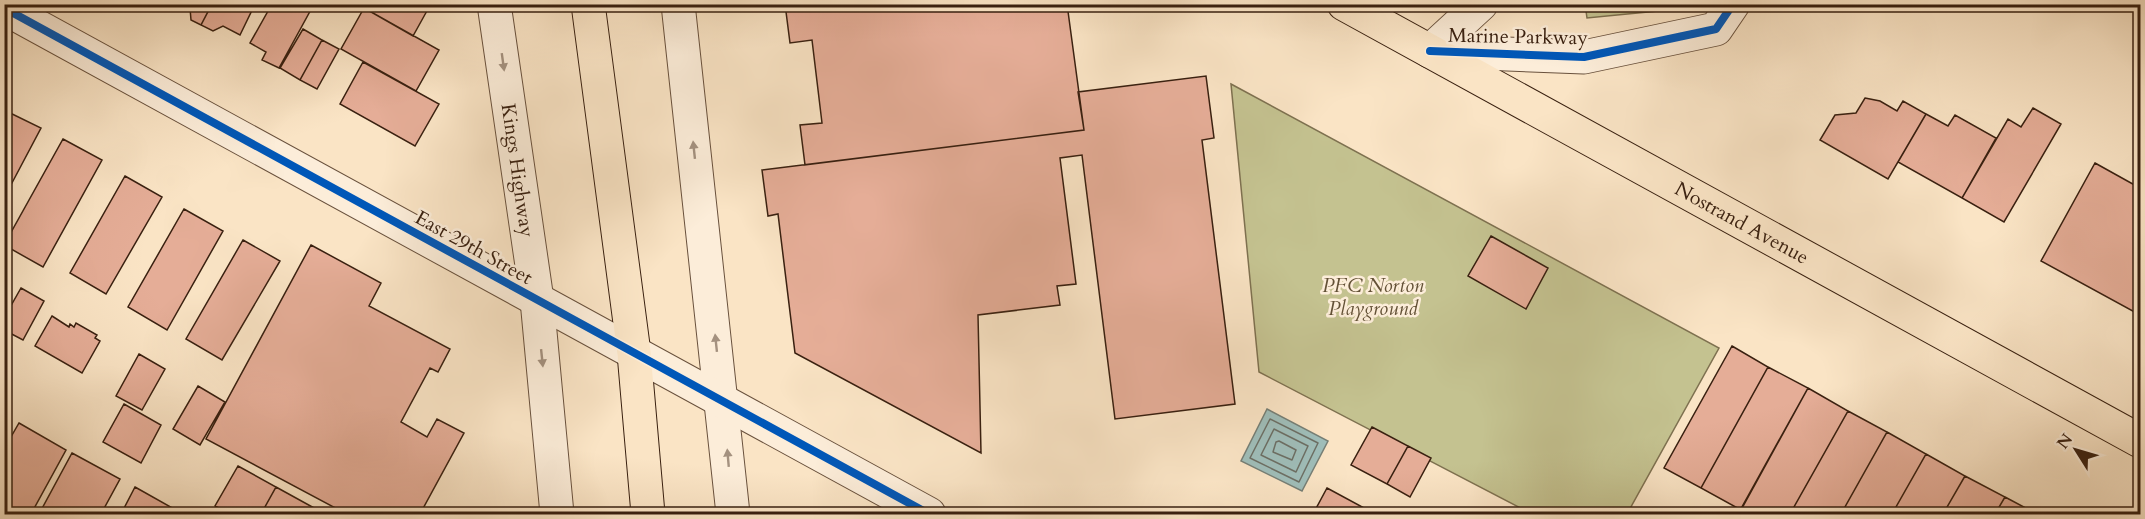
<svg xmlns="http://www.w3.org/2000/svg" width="2145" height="519" viewBox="0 0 2145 519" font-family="Cardo,serif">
<rect width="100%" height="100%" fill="#fae4c5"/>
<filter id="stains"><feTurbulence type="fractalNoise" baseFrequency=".00333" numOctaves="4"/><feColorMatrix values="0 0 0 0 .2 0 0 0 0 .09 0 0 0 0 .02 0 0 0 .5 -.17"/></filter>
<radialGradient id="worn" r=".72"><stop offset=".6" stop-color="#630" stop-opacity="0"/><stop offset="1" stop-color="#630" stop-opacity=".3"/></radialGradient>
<!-- green -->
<path fill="#c4c290" stroke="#7e7150" stroke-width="1.5" d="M1639,5H1677L1678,9L1587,18L1586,11Z
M1231,84L1719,348L1627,514H1532L1259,372Z"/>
<!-- water -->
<path fill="#9fbeba" stroke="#767f76" stroke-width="1.5" d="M1267,409L1328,441L1302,491L1241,461Z"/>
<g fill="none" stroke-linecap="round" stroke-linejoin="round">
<!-- shore -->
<path stroke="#6c6f65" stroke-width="1.5" d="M1270,419L1318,443L1299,482L1250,458Z
M1274,429L1308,446L1296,472L1261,455Z
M1279,441L1296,450L1292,460L1273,452L1276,442Z"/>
</g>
<!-- building -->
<path fill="#e5ad97" stroke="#392010" stroke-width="1.5" d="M183,4H212L201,25L191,20L190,8Z
M212,4H255L240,35L223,26L213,31L201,25Z
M272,4H314L279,68L262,60L266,52L250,43Z
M357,4H425L423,7L428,9L413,36Z
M785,4H1067L1084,130L805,165L800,125L822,123L812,40L790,43Z
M364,8L439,50L416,91L341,49Z
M303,29L322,40L300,80L280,68Z
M322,40L339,49L317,89L300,80Z
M363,62L439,104L415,146L340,104Z
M1206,76L1214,138L1202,140L1235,404L1115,419L1082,155L1060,158L1076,284L1057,286L1060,305L978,315L981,453L795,353L778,214L768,216L762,170L1084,130L1078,92Z
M1865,98L1880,101L1897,111L1903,101L1926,114L1888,179L1820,140L1835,115L1856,113Z
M2033,108L2061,124L2004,222L1962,198L2008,119L2021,127Z
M4,110L41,128L4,198Z
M1926,114L1948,126L1955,115L1996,138L1962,198L1898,162Z
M63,139L102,160L43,267L4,245Z
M2095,163L2140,188V315L2041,261Z
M125,176L162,197L106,294L70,273Z
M184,209L223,231L167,330L128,307Z
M1491,236L1548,268L1526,309L1468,276Z
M243,240L280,261L222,360L186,339Z
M311,245L381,283L369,306L450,349L438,372L430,368L401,422L427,437L437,419L464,433L420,514H339L341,511L206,439Z
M21,288L44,301L23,340L4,330V318Z
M52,316L69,327L70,324L74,327L76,323L97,335L95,338L100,341L82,373L35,346Z
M1732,346L1768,367L1701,488L1664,468Z
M139,354L165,369L142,410L116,396Z
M1768,367L1808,388L1741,510L1701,488Z
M198,386L225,402L200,445L173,429Z
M1808,388L1848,411L1790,514H1738Z
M124,404L161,425L141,463L103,442Z
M1848,411L1887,432L1841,514H1790Z
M19,423L66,450L31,514H4V449Z
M1372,427L1408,446L1387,484L1351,465Z
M1887,432L1926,454L1892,514H1841Z
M1408,446L1431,458L1410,497L1387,484Z
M72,453L120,479L101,514H39Z
M1926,454L1965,476L1943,514H1892Z
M238,466L276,487L261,514H231L215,506Z
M1965,476L2005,497L1995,514H1943Z
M135,487L183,514H121Z
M276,487L316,509L312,514H261Z
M1327,488L1366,509L1363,514H1313Z
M2005,497L2037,514H1995Z"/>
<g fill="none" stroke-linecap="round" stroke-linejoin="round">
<defs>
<g id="minor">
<path id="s1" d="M494,4L537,300L557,514"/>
<path d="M678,4L733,514"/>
<path d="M4,8L929,514"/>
<path d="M1430,51L1584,57L1716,29L1733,4"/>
<path d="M1430,51L1481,4"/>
</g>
<g id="major">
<path d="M588,4L634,353L648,514"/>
<path id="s2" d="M1344,4L2140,441"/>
</g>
</defs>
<!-- minor casing -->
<use href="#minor" stroke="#69513d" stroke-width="35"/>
<!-- major casing -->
<use href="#major" stroke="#392010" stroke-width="35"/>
<!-- minor -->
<use href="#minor" stroke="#fcedd9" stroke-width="33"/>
<!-- major -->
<use href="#major" stroke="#fae4c5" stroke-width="33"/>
<defs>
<path id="cycleway" d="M4,8L929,514
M1430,51L1584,57L1716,29L1733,4"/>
</defs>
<!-- cycleway casing -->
<use href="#cycleway" stroke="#fcedd9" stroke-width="11"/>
<!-- cycleway -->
<use href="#cycleway" stroke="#0057b8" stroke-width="8"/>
</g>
<!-- one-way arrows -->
<defs><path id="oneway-solid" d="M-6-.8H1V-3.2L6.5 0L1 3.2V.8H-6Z" transform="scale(1.5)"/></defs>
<g fill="#a4917f">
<use href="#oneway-solid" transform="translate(503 62) rotate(82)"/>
<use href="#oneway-solid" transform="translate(694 150) rotate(-96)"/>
<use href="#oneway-solid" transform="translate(716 343) rotate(-96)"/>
<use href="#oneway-solid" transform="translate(542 358) rotate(84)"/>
<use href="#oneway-solid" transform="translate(728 458) rotate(-95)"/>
</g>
<g text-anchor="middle" stroke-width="5" stroke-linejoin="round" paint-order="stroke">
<!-- street labels -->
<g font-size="20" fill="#392010" stroke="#fcedd9">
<text transform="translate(1518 36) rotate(1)" y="7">Marine Parkway</text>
<text dy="7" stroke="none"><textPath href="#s1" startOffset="168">Kings Highway</textPath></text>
<text dy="7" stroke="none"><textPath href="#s2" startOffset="454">Nostrand Avenue</textPath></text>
<text transform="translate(474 247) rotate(29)" y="7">East 29th Street</text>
</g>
<!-- park labels -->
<g font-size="20" font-style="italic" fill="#635136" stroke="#fcedd9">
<text x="1373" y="292">PFC Norton<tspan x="1373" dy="23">Playground</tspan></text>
</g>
</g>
<!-- margin -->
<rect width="2145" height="519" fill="none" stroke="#fae4c5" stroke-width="24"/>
<rect x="6" y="6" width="2133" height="507" fill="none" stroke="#392010" stroke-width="3"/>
<rect x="12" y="12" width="2121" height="495" fill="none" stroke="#392010" stroke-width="1.5"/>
<!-- north arrow -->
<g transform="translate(2076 450) rotate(307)" stroke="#fcedd9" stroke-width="4.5" paint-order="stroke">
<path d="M0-4.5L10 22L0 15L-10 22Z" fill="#392010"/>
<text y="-9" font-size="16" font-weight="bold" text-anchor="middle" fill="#392010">N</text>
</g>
<rect width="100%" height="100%" filter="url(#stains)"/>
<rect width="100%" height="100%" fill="url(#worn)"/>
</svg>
